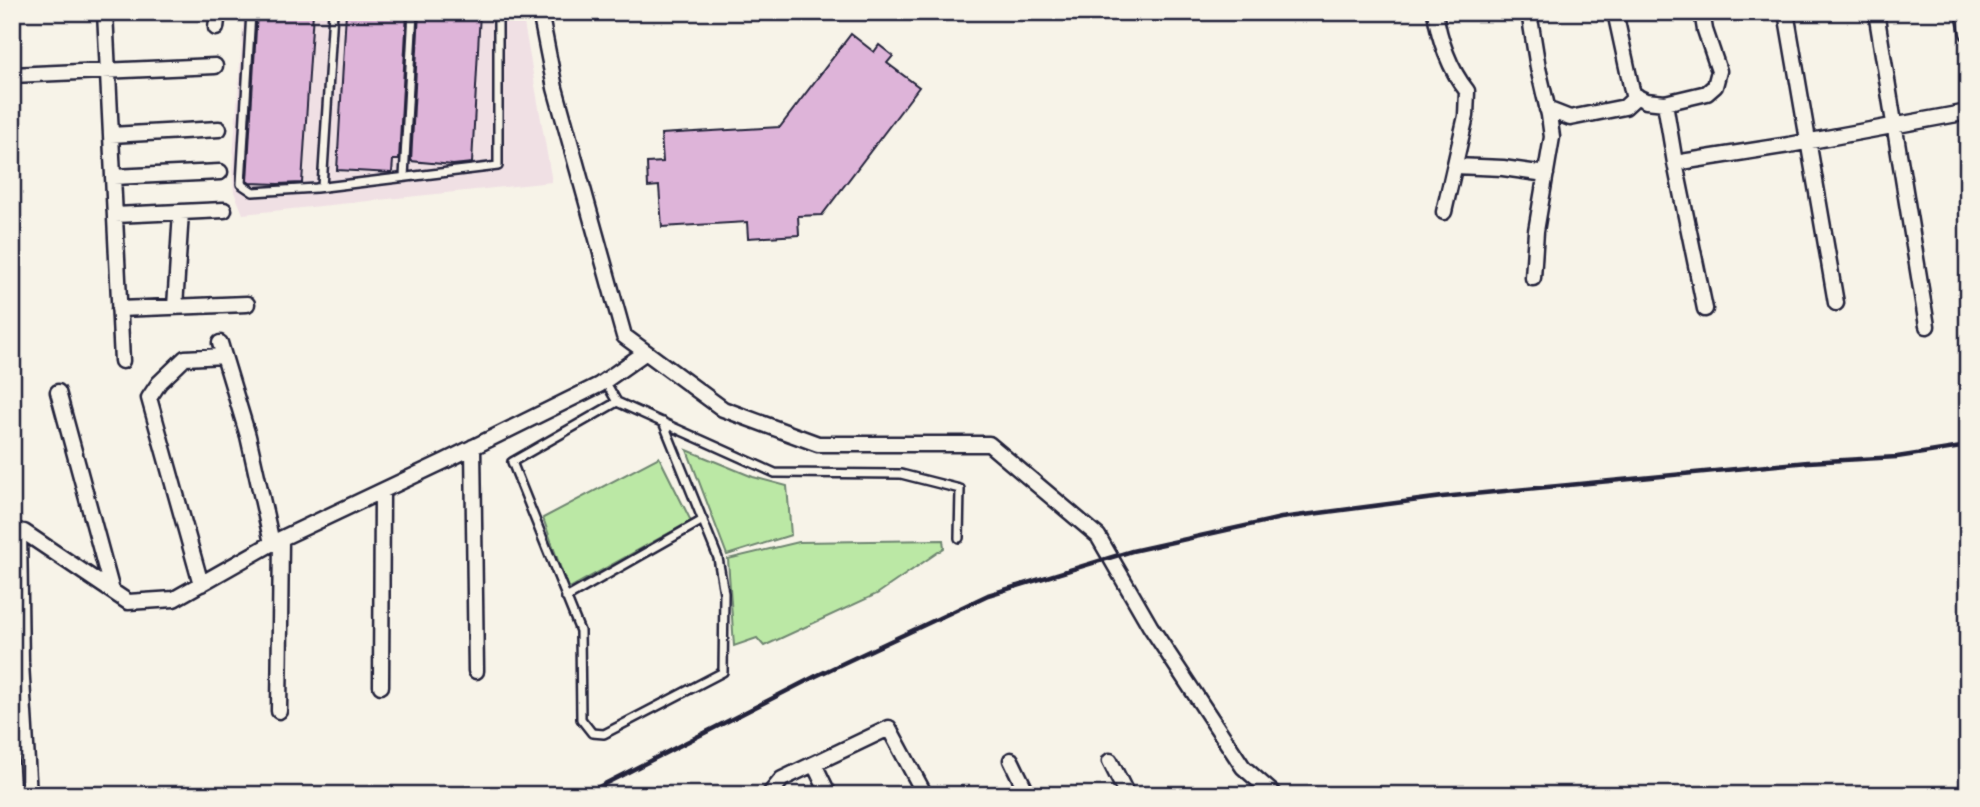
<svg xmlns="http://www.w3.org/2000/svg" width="1980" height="807" viewBox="0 0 1980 807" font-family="Itim,sans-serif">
<rect width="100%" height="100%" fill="#f7f3e8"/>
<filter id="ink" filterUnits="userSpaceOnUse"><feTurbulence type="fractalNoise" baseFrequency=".0143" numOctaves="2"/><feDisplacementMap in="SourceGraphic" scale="14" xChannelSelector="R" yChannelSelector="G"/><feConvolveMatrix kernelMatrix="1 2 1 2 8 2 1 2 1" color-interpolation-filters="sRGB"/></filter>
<g filter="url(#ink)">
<!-- built -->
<path fill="#f0e0e4" d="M244,12H522L552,182L243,214L234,192L232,171Z"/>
<!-- green -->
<path fill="#bbe8a5" stroke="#6e8570" stroke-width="2" d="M687,450L753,477L787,486L791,535L727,555Z
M659,457L691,521L568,589L543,518Z
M943,540L944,548L877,594L764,646L757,638L734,646L728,559L799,542Z"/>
<!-- building -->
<path fill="#deb4d9" stroke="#22223b" stroke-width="2" d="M257,12H313L302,183L278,184L250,183L247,181Z
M346,12H407L399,160H393L392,173L337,170Z
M419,12H480L472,163L453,165L411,161Z
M851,34L874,52L879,45L893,56L887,63L919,87L822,215L798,216L799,235L748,238L747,222L662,227L659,186L648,187L647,163L663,162L661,134L780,127Z"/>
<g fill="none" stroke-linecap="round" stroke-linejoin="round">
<defs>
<path id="lane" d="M251,12L241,184L253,192L316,188L498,166V12
M404,177L413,12
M322,187L333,12
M605,381L617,402L775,473L901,474L960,489L959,538
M617,402L512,462L580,631L581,719L592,733L604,734L723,672L724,593L718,558L663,422
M566,598L703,520"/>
<path id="street" d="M105,12L122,361
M540,12L555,88L624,336L723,409L818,444H989L1098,536L1150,626L1243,767L1275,795
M1435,12C1439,39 1450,70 1467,91L1466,116L1444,212
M1529,12L1538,68L1549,115L1552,137L1536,231L1533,278
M1615,12L1633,95L1646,101L1665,103L1707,93L1715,86L1719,71L1705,30L1702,12
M1786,12L1836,303
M1876,12L1927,326
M1964,12L1968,33
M216,28L218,12
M12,75L215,66
M1665,103L1675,163L1705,309
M1547,109L1570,118L1625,107L1637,96
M111,135L219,129
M1675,163L1789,145L1968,112
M1455,166L1503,168L1546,174
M113,177L220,172
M115,215L224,210
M175,307L181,212
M119,309L247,304
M220,343L248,436L272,543
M58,392L112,591
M473,447L476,671
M12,530L24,532L128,602L174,599L278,540L445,461L599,385L646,352
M19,531L21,663L29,795
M201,584L149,398L159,383L185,358L224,356
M381,686L382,491
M279,711L281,539
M1011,760L1028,795
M1110,761L1127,795
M815,766L829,795
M769,795L782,779L889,728L925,795"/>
</defs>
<!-- lane casing -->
<use href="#lane" stroke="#22223b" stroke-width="12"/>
<!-- street casing -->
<use href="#street" stroke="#22223b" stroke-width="19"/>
<!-- lane -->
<use href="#lane" stroke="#f7f3e8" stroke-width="7"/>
<!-- street -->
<use href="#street" stroke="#f7f3e8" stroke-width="14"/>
<!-- rail -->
<path stroke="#22223b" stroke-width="4.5" d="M583,795L816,676L988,595L1132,551L1281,518L1442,497L1808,462L1897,457L1968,446"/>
</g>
</g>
<!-- margin -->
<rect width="1980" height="807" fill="none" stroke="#f7f3e8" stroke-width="42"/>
<rect x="21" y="21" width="1938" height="765" fill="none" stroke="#22223b" stroke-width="2.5" filter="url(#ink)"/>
</svg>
